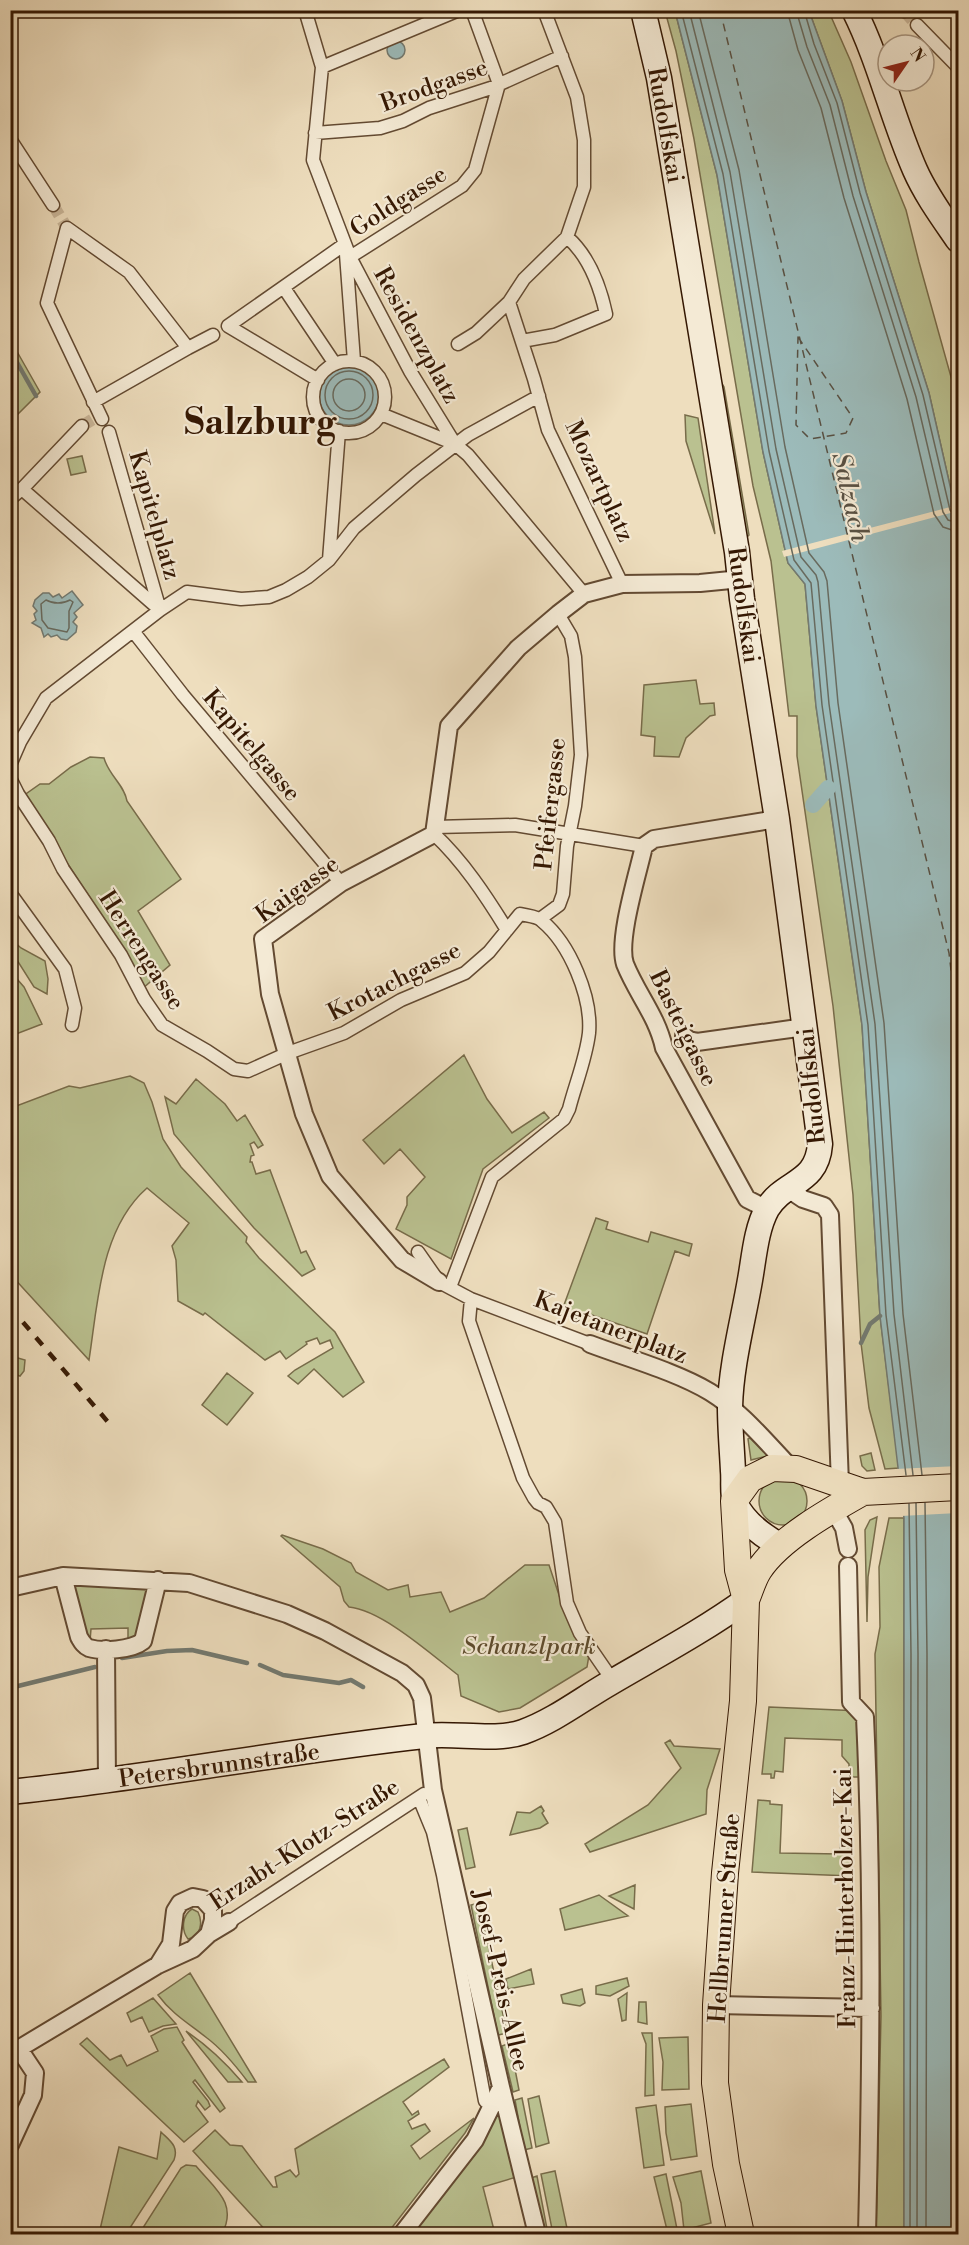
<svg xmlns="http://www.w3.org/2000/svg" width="969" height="2245" viewBox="0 0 969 2245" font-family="'Libre Bodoni',serif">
<rect width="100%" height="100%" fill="#eedebe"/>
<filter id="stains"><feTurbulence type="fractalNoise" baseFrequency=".00333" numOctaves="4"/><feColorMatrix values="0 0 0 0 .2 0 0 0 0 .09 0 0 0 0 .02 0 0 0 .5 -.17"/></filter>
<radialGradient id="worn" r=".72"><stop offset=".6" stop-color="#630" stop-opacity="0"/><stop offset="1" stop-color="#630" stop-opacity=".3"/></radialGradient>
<!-- green -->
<path fill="#bac190" stroke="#786c4a" stroke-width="1.5" d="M665,11H675L717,175L763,452L788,563L805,584L816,706L862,1025L880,1316L899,1468L885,1469L869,1408L861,1343L853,1195L833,1006L797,756V716H789L771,561L753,486L694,139L676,51Z
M809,11L829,12L851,62L886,161L906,210L919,262L958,402V521L929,393L866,192L842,101Z
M11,341L40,392L11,421H10Z
M720,380L724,387L749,535L745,539Z
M685,415L698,418L715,534L686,441Z
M82,456L86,472L71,475L67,459Z
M696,680L700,704L714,703L715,715L710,716L686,738L679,757L654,756L655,737L641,735L644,685Z
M90,757L104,758C109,776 124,784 127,801L181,879L138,911L170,965L143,988L121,945L23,796L40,784H49L71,767Z
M11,939L21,948L45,961L48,979L47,994L34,987L17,960L11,955Z
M10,971L24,987L42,1024L11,1036Z
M464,1055L487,1099L512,1133L544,1112L549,1118L483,1169L451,1259L396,1229L407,1205V1197L425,1177L400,1149L384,1164L363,1140Z
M130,1076L144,1083L152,1102L163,1139L181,1167L247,1237L246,1242L259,1258L335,1332L364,1382L343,1397L314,1369L298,1384L288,1376L295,1370L333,1348L330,1340L320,1344L317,1338L306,1342L307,1344L286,1359L280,1351L265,1360L205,1313L203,1315L178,1301L176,1260L172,1246L189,1223L147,1188C100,1229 98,1303 89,1360L11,1275V1108L69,1086L80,1088Z
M196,1079L225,1104L237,1121L245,1115L263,1145L258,1148L254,1142L250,1144L254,1155L251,1156L250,1162H252L256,1174L270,1170L301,1253L306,1251L315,1269L302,1276L254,1228L174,1134L165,1097L176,1104Z
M596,1218L608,1222L606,1229L648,1242L651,1232L692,1244L689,1256L675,1251L647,1334L589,1314L586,1322L561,1313Z
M11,1356L25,1360L24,1371L20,1376L11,1373Z
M227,1373L253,1393L227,1425L202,1405Z
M750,1438L767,1454V1456L751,1460L748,1439Z
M871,1453L875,1470L867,1471L862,1466L860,1456Z
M759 1501a24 24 0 1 1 48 0a24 24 0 1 1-48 0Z
M877,1517L868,1577L867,1622L865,1530L870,1520Z
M889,1518H904V2234H876L881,2016L875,1654L880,1627L879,1567Z
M282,1535L323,1549L351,1563L356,1572L388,1590L408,1585L410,1597L441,1592L450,1612L484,1598L525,1565H549L560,1598L589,1655L587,1667L520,1708L499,1712L461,1696L458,1675C432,1655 382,1610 349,1607L344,1601L340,1587L281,1536Z
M73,1584L147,1589L138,1634L135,1639L128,1641V1628L91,1629L90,1641L86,1640Z
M769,1707L861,1711L862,1777H849V1764L842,1756V1740L785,1738L783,1772L775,1771L774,1778H771V1774H762Z
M670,1740L674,1746L720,1749L707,1790L706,1814L590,1852L585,1844L648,1805L681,1768L665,1743Z
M758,1800L770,1801V1804L782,1805L780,1853L840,1854V1844H851V1876L752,1872Z
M541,1806L544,1811L542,1813L548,1823L540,1828L510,1835L517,1812L530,1813Z
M467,1828L475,1867L466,1869L458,1830Z
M635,1885L634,1909L609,1896Z
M599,1895L628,1916L565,1930L560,1909Z
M479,1903L507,2033L498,2035L471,1905Z
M192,1909L198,1912C203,1922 201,1937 188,1939C181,1930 182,1915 192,1909Z
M531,1969L534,1984L508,1989L506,1979Z
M190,1973L256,2082H248C236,2066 223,2050 207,2038C188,2023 172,2014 158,1995Z
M627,1978L629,1986L610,1996L596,1994V1986Z
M582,1989L585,2003L580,2006L563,2003L561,1995Z
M627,1993L626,2020L622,2021L618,1999Z
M153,1998L176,2024L163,2026L149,2032L142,2017L131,2022L127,2013Z
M639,2002H646L647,2024L638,2022Z
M177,2027L184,2040L182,2042L225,2108L220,2112L195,2080L193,2082L208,2101L210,2106L205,2110L198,2101L196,2106L208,2122L184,2142L80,2044L87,2038L110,2060L121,2055L127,2066L158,2051L151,2036L164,2029Z
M186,2031C208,2046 225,2062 242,2082H228Z
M642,2033H652L654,2095L645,2096L646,2044Z
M688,2037L689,2089L662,2090L663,2062L659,2038Z
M510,2043L519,2090L513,2092L502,2046Z
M444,2059L449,2067L403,2102L412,2115L418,2111L419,2114L408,2121L412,2129L425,2124L430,2131L411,2146L420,2159L474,2118L465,2133L387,2234H322L316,2228L307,2234H269L193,2151L215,2130L230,2145L242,2146L273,2187H277L275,2177L290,2170L296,2177L299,2174L295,2149Z
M539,2096L549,2143L536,2147L528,2099Z
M522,2098L532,2148L524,2150L515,2100Z
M691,2104L697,2156L671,2160L666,2133L665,2107Z
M656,2105L664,2165L644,2168L636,2108Z
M502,2109L520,2176L483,2187L495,2234H412L479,2149L496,2112Z
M161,2132C170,2141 179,2146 174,2160L126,2234H99L119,2147L157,2159Z
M186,2165L196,2166C215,2189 238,2203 222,2234H139L181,2168Z
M555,2171L568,2233L553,2234L541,2174Z
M701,2171L711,2223L684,2230L681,2203L673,2177Z
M666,2174L678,2234H668L654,2177Z
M537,2176L548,2234H542L531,2178Z"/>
<!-- water -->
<path fill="#9cbbba" stroke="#737a71" stroke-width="1.5" d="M675,11H809L842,101L866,192L929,393L958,521V2234H904V1518L880,1316L862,1025L816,706L805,584L788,563L763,452L717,175Z
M387 50a9 9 0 1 1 18 0a9 9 0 1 1-18 0Z
M319 395a30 30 0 1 1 60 0a30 30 0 1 1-60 0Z
M72,591L83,605L74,613L77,617L73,622L77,626L76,632L67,640L61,639L57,635L51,637L48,634L44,637L41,628L32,623L36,620L34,614L37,611L33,606L35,600L43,593H49L53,597L59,594L62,598Z"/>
<!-- pier -->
<path fill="#eedebe" d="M958,505V511L784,557L782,551Z
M958,1466V1513L901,1516L896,1469Z"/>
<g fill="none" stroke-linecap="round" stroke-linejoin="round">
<!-- shore -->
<path stroke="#686a5e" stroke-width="1.5" d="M681,10L723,174L769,451L794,560L811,583L822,705L868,1025L886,1315L906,1475
M689,10L730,172L776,449L801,557L816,575L818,582L829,704L875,1024L894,1314L913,1475
M698,10L739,170L785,447L809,553L824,572L827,581L838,703L884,1023L903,1314L922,1475
M787,10L798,50L821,108L844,198L907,399L934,514L943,527L958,532
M796,10L807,47L830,105L853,196L916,397L943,512L948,520L958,523
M804,10L814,44L837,103L860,193L923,395L950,510L953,514L958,515
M325 395a24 24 0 1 1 48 0a24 24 0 1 1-48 0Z
M333 395a16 16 0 1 1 32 0a16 16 0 1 1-32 0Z
M46,600C53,604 63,604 70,600L73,602L69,611V628L67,632L48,628L42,620L41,604Z
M916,1503L918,1654L917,2234
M925,1503L927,1654L926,2234
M909,1504L911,1654L910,2234"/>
<!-- stream -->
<path stroke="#737a71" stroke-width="4.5" d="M10,350L36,396
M861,1343L870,1324L880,1316
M122,1658L167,1651L192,1650L247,1663
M260,1665L283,1675L339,1683L351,1680L363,1687
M10,1688L95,1667"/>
<!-- canal -->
<path stroke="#9cbbba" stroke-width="16" d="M813,805L828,788"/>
<!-- ferry -->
<path stroke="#595143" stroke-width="1.5" stroke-dasharray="8 6" stroke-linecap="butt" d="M720,10L949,953L958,1030
M798,337L853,418L846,433L810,439L796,425Z"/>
<!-- pedestrian-tunnel -->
<path stroke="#c9b699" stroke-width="12" stroke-dasharray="12 6" stroke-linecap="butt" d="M904,11L917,25
M53,205L67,228
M82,426L95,418"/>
<defs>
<path id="pedestrian" d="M305,10L322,67L313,160L350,257L410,371L455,444
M544,10L577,97L584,140V187L567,237L524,279L509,302L534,379L548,430L622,584
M904,10V11
M917,25L958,67
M322,67L459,10
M315,133L380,128L403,121L429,108L491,88L562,56
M10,139L53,205
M346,254L354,361
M350,257L462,186L475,170L499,84L472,10
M284,288L335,364
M522,341L555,335L606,314C600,286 589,256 567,237
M458,344L476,333L509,302
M313 397a36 36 0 1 1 72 0a36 36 0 1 1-72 0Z
M318,380L228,326L345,244
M93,402L188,348
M381,414L455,444L468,455L584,594
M102,419L47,303L67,228L129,272L188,348L213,335
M109,432L160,610
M22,489L159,609
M10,499L22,489L82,426
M329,560L339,431
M133,631L183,695L341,883
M10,765L20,742L46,698L160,610L187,592L241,599L269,597L286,590L308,577L329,560L354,528L416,475L468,435L539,396
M10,778L18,794L49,841L63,869L121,955L144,999L162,1025L207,1051L234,1069L248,1071L288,1053L344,1033L401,1000L465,973L489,952L520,914C527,916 537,916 542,921C570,944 592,997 589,1033C586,1059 575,1085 569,1109L564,1119L492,1177L450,1287
M435,827L515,825L644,846
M434,834C463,861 486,896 507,930
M10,893L65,969L75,1008L72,1025
M540,919L559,905L563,894L567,846L575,806L581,755L575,657L571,636L558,614
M418,1252L439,1282L471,1299L590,1344
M471,1299L469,1321L523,1478L534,1498L538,1503L546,1507L555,1522L567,1603L580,1633L613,1681
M419,1798L433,1832L443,1875L485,2101
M229,1922L424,1794"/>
<path id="minor" d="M684,1036L689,1040L697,1042L805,1027
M788,1189L803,1199L824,1206L830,1215L840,1484
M767,1209L747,1199L664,1048C657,1016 637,994 625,964C617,940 638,873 644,846L654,839L777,819
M439,1282L402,1260L330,1176L304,1114L270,994L263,939L341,883L434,834L449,726L518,648L558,614L584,594L622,584L700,583L741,579
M590,1344C627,1358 677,1372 710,1392C741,1411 766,1442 791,1468
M833,1509L844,1528L848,1549
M848,1566L851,1702L865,1717C873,1889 871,2062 867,2234
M63,1576L79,1637C82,1642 84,1646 89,1648C102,1652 132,1650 143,1641L158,1580
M10,1588L63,1576L189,1583L287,1614L325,1631L402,1673L416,1685L422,1698L433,1790L501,2087L537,2234
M106,1649L107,1781
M209,1934L229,1922
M716,2005L871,2008
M10,2054L158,1965L193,1949L209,1934L213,1920V1910L203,1899L193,1897L180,1903L175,1911L171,1944L158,1965
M10,2145L33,2095L35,2073L19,2049
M402,2234L475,2140L501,2087"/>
<path id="secondary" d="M643,10L659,78L737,552L742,599L777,819L820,1144C817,1185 784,1180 767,1209C756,1229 754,1258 750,1280C743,1321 731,1365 730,1407C730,1428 732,1450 733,1471C734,1480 732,1494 735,1503C744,1522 763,1536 781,1546
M854,10C880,62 892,118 915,170C926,195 943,218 958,240
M10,1792C149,1778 286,1751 424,1736C454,1732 495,1742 523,1732C554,1721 582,1699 610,1683C656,1656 703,1631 746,1600"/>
<path id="primary" d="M746,1600C750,1591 753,1579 759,1570C779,1539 831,1510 863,1492
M741,2234L726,2164L715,2083L716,2005L725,1873L743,1701L746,1600L738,1570L734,1501L750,1479L772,1468L796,1469L863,1492L958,1487"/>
</defs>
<!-- pedestrian casing -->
<use href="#pedestrian" stroke="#634a32" stroke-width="15"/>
<!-- minor casing -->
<use href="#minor" stroke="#634a32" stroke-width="20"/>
<!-- secondary casing -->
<use href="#secondary" stroke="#351803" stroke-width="27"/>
<!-- primary casing -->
<use href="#primary" stroke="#351803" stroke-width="28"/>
<!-- pedestrian -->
<use href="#pedestrian" stroke="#f4ead5" stroke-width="12"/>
<!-- minor -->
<use href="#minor" stroke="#f4ead5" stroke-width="16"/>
<!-- secondary -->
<use href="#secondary" stroke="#f4ead5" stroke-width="24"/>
<!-- primary -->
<use href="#primary" stroke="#eedebe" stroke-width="26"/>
<!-- rail -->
<path stroke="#351803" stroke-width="4.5" stroke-dasharray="10 10" stroke-linecap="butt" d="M10,1307L108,1422"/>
</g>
<g text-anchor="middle" stroke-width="4.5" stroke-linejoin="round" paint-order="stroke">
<!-- street labels -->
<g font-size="24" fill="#351803" stroke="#f4ead5">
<text transform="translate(434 85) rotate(-20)" y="8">Brodgasse</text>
<text transform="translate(666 125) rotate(80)" y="8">Rudolfskai</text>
<text transform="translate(398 201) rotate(-33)" y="8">Goldgasse</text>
<text transform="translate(417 335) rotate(61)" y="8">Residenzplatz</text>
<text transform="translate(600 481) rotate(65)" y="8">Mozartplatz</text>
<text transform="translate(155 515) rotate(74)" y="8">Kapitelplatz</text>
<text transform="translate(744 605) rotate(82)" y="8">Rudolfskai</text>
<text transform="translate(252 745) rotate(50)" y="8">Kapitelgasse</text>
<text transform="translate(550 804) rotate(-84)" y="8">Pfeifergasse</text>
<text transform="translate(297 889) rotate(-36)" y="8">Kaigasse</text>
<text transform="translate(142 950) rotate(57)" y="8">Herrengasse</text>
<text transform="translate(394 981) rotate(-27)" y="8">Krotachgasse</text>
<text transform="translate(684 1028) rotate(64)" y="8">Basteigasse</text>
<text transform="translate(811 1086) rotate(-96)" y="8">Rudolfskai</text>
<text transform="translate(611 1327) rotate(21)" y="8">Kajetanerplatz</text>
<text transform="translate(219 1765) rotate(-8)" y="8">Petersbrunnstraße</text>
<text transform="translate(304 1844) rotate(-33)" y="8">Erzabt-Klotz-Straße</text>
<text transform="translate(845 1898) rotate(-91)" y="8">Franz-Hinterholzer-Kai</text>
<text transform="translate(724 1918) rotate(-86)" y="8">Hellbrunner Straße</text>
<text transform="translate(501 1980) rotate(77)" y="8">Josef-Preis-Allee</text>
</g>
<!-- park labels -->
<g font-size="24" font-style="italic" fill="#5d4b2d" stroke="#f4ead5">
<text x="529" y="1654">Schanzlpark</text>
</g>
<!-- water labels -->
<g font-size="26" font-style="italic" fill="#595143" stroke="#f4ead5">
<text transform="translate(851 497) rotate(77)" y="9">Salzach</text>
</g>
<!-- town labels -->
<g font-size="36" font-weight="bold" fill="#351803" stroke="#f4ead5">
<text x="260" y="434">Salzburg</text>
</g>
</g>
<!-- margin -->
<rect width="969" height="2245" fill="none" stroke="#eedebe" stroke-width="36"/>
<rect x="12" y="12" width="945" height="2221" fill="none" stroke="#351803" stroke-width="3"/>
<rect x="18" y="18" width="933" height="2209" fill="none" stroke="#351803" stroke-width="1.5"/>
<!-- north arrow -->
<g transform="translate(906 63) rotate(55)"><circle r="28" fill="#f4ead5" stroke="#a89681" stroke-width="1.5"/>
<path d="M0-4.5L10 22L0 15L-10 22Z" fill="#8f2418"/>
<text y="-9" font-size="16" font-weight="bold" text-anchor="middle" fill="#351803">N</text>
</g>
<rect width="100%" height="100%" filter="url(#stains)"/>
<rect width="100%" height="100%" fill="url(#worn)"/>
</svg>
